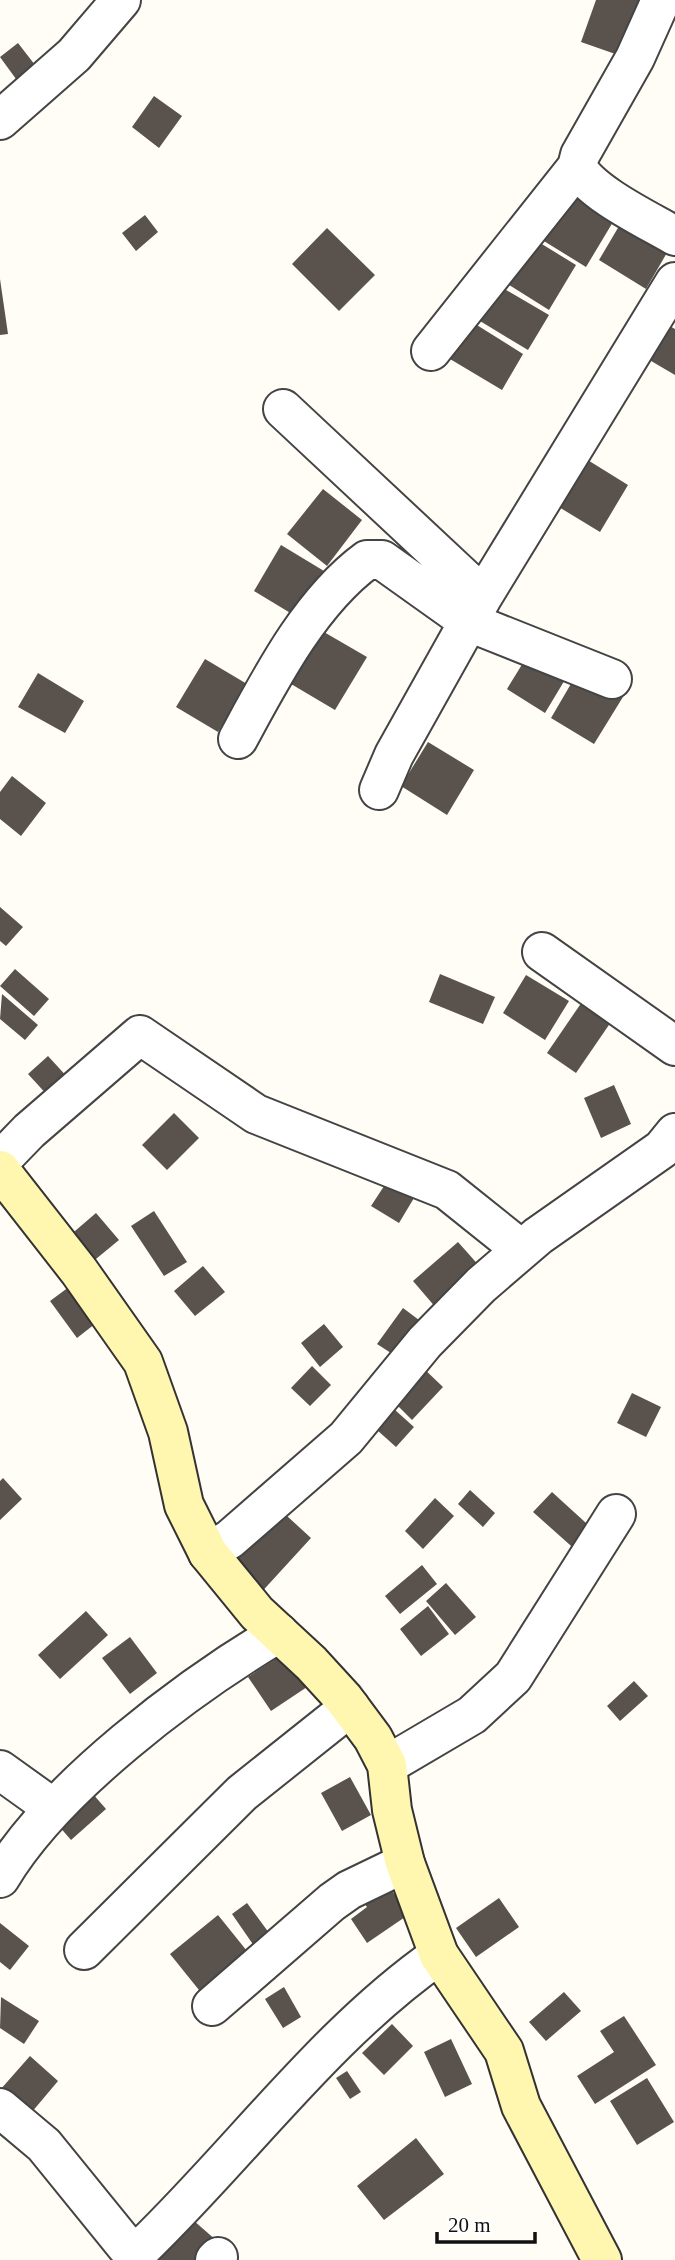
<svg xmlns="http://www.w3.org/2000/svg" width="675" height="2260" viewBox="0 0 675 2260" font-family="'Times New Roman',serif">
<rect width="100%" height="100%" fill="#fffdf5"/>
<!-- building -->
<path fill="#5a524d" d="M596,0H641L621,56L581,42Z
M18,43L35,65L16,79L0,57Z
M154,96L182,116L159,148L132,127Z
M571,184L619,212L586,267L539,238Z
M145,215L158,232L136,251L122,233Z
M625,216L672,244L646,289L599,260Z
M327,228L375,275L339,311L292,264Z
M532,238L576,265L549,310L506,283Z
M0,279L8,334L0,335Z
M501,287L549,315L528,350L480,321Z
M472,322L523,354L502,390L450,359Z
M666,324L675,329V375L646,358Z
M578,454L628,485L600,532L549,501Z
M323,489L362,520L327,566L287,534Z
M281,545L324,571L297,617L254,591Z
M317,628L367,657L335,710L286,681Z
M534,645L572,668L545,713L507,689Z
M205,659L247,684L218,732L176,707Z
M582,665L626,692L594,744L551,718Z
M38,673L84,701L65,733L18,707Z
M428,742L474,770L447,815L401,786Z
M12,776L46,803L21,836L0,819V792Z
M0,907L23,927L6,946L0,941Z
M15,969L49,999L34,1016L0,986Z
M440,974L495,997L483,1024L429,1002Z
M526,975L569,1001L545,1040L503,1013Z
M2,994L38,1025L25,1040L0,1019Z
M584,999L613,1019L576,1073L547,1053Z
M48,1056L70,1080L50,1098L28,1074Z
M614,1085L631,1124L601,1138L584,1098Z
M174,1113L199,1138L167,1170L142,1145Z
M390,1177L417,1193L399,1223L371,1206Z
M154,1211L187,1262L164,1276L131,1226Z
M96,1213L119,1240L85,1268L68,1237Z
M458,1242L482,1269L437,1309L413,1281Z
M203,1266L225,1292L195,1316L174,1291Z
M73,1284L100,1320L77,1338L50,1301Z
M403,1308L419,1320L394,1355L377,1344Z
M324,1324L343,1347L320,1367L301,1343Z
M420,1365L443,1387L412,1420L389,1397Z
M312,1366L331,1385L310,1406L291,1388Z
M632,1393L661,1407L646,1437L617,1423Z
M385,1401L414,1427L396,1447L367,1421Z
M3,1478L22,1499L0,1520V1481Z
M470,1490L495,1513L483,1527L458,1504Z
M552,1492L597,1533L579,1553L533,1512Z
M435,1498L454,1516L423,1549L405,1531Z
M275,1505L311,1538L257,1597L221,1565Z
M422,1565L437,1584L400,1614L385,1596Z
M446,1583L476,1617L455,1635L426,1601Z
M428,1606L449,1634L421,1656L400,1629Z
M86,1611L108,1635L60,1679L38,1655Z
M130,1637L157,1673L130,1694L102,1658Z
M285,1653L307,1687L271,1711L248,1677Z
M634,1681L648,1696L620,1721L607,1706Z
M350,1777L371,1815L342,1831L321,1793Z
M86,1786L106,1809L71,1840L51,1817Z
M385,1880L408,1915L367,1943L351,1919L367,1907L360,1897Z
M499,1898L519,1927L476,1957L456,1928Z
M247,1903L275,1941L259,1953L232,1914Z
M218,1915L251,1956L203,1995L170,1954Z
M0,1923L29,1946L10,1970L0,1962Z
M284,1987L301,2017L283,2028L265,1999Z
M564,1992L581,2011L546,2041L529,2022Z
M1,1997L39,2021L24,2044L0,2028Z
M624,2016L656,2065L595,2104L577,2076L614,2052L600,2031Z
M392,2024L413,2046L384,2075L362,2053Z
M451,2039L472,2084L445,2097L424,2052Z
M30,2056L58,2081L26,2119L0,2090Z
M347,2071L361,2092L350,2099L336,2078Z
M647,2078L674,2122L637,2145L610,2101Z
M416,2138L444,2174L384,2220L357,2186Z
M185,2213L217,2241L201,2260H150Z"/>
<g fill="none" stroke-linecap="round" stroke-linejoin="round">
<defs>
<path id="street" d="M661,0L635,58L580,155L577,167C592,194 648,220 675,236
M0,120L74,55L121,0
M431,351L577,167
M283,409L483,596
M238,739C271,678 310,602 367,560H382L469,622L612,679
M379,790L394,755L483,596L675,282
M542,952L675,1046
M0,1161L29,1131L140,1035L256,1114L447,1190L522,1250
M208,1553L230,1539L346,1438L425,1342L481,1285L538,1236L662,1149L675,1133
M387,1765L472,1715L513,1677L616,1514
M0,1770L53,1808
M0,1878C54,1787 188,1687 279,1633
M84,1950L242,1793L350,1707
M212,2006L332,1902L349,1890L405,1863
M0,2108L44,2145L126,2246L143,2247C242,2151 327,2033 439,1955
M215,2260L218,2257"/>
<path id="secondary" d="M0,1170L79,1271L143,1362L168,1432L184,1505L208,1553L257,1613L311,1663L344,1699L373,1738L387,1765L392,1810L405,1863L439,1955L504,2051L521,2106L602,2260"/>
</defs>
<!-- street casing -->
<use href="#street" stroke="#444" stroke-width="42"/>
<!-- secondary casing -->
<use href="#secondary" stroke="#333" stroke-width="42"/>
<!-- street -->
<use href="#street" stroke="#fff" stroke-width="38"/>
<!-- secondary -->
<use href="#secondary" stroke="#fff6b0" stroke-width="38"/>
</g>
<!-- scale -->
<path d="M437 2232v10h98v-10" fill="none" stroke="#111111" stroke-width="3.5"/>
<text x="448" y="2232" font-size="21" fill="#111111" stroke="#ffffff" stroke-width="5" paint-order="stroke">20 m</text>
</svg>
